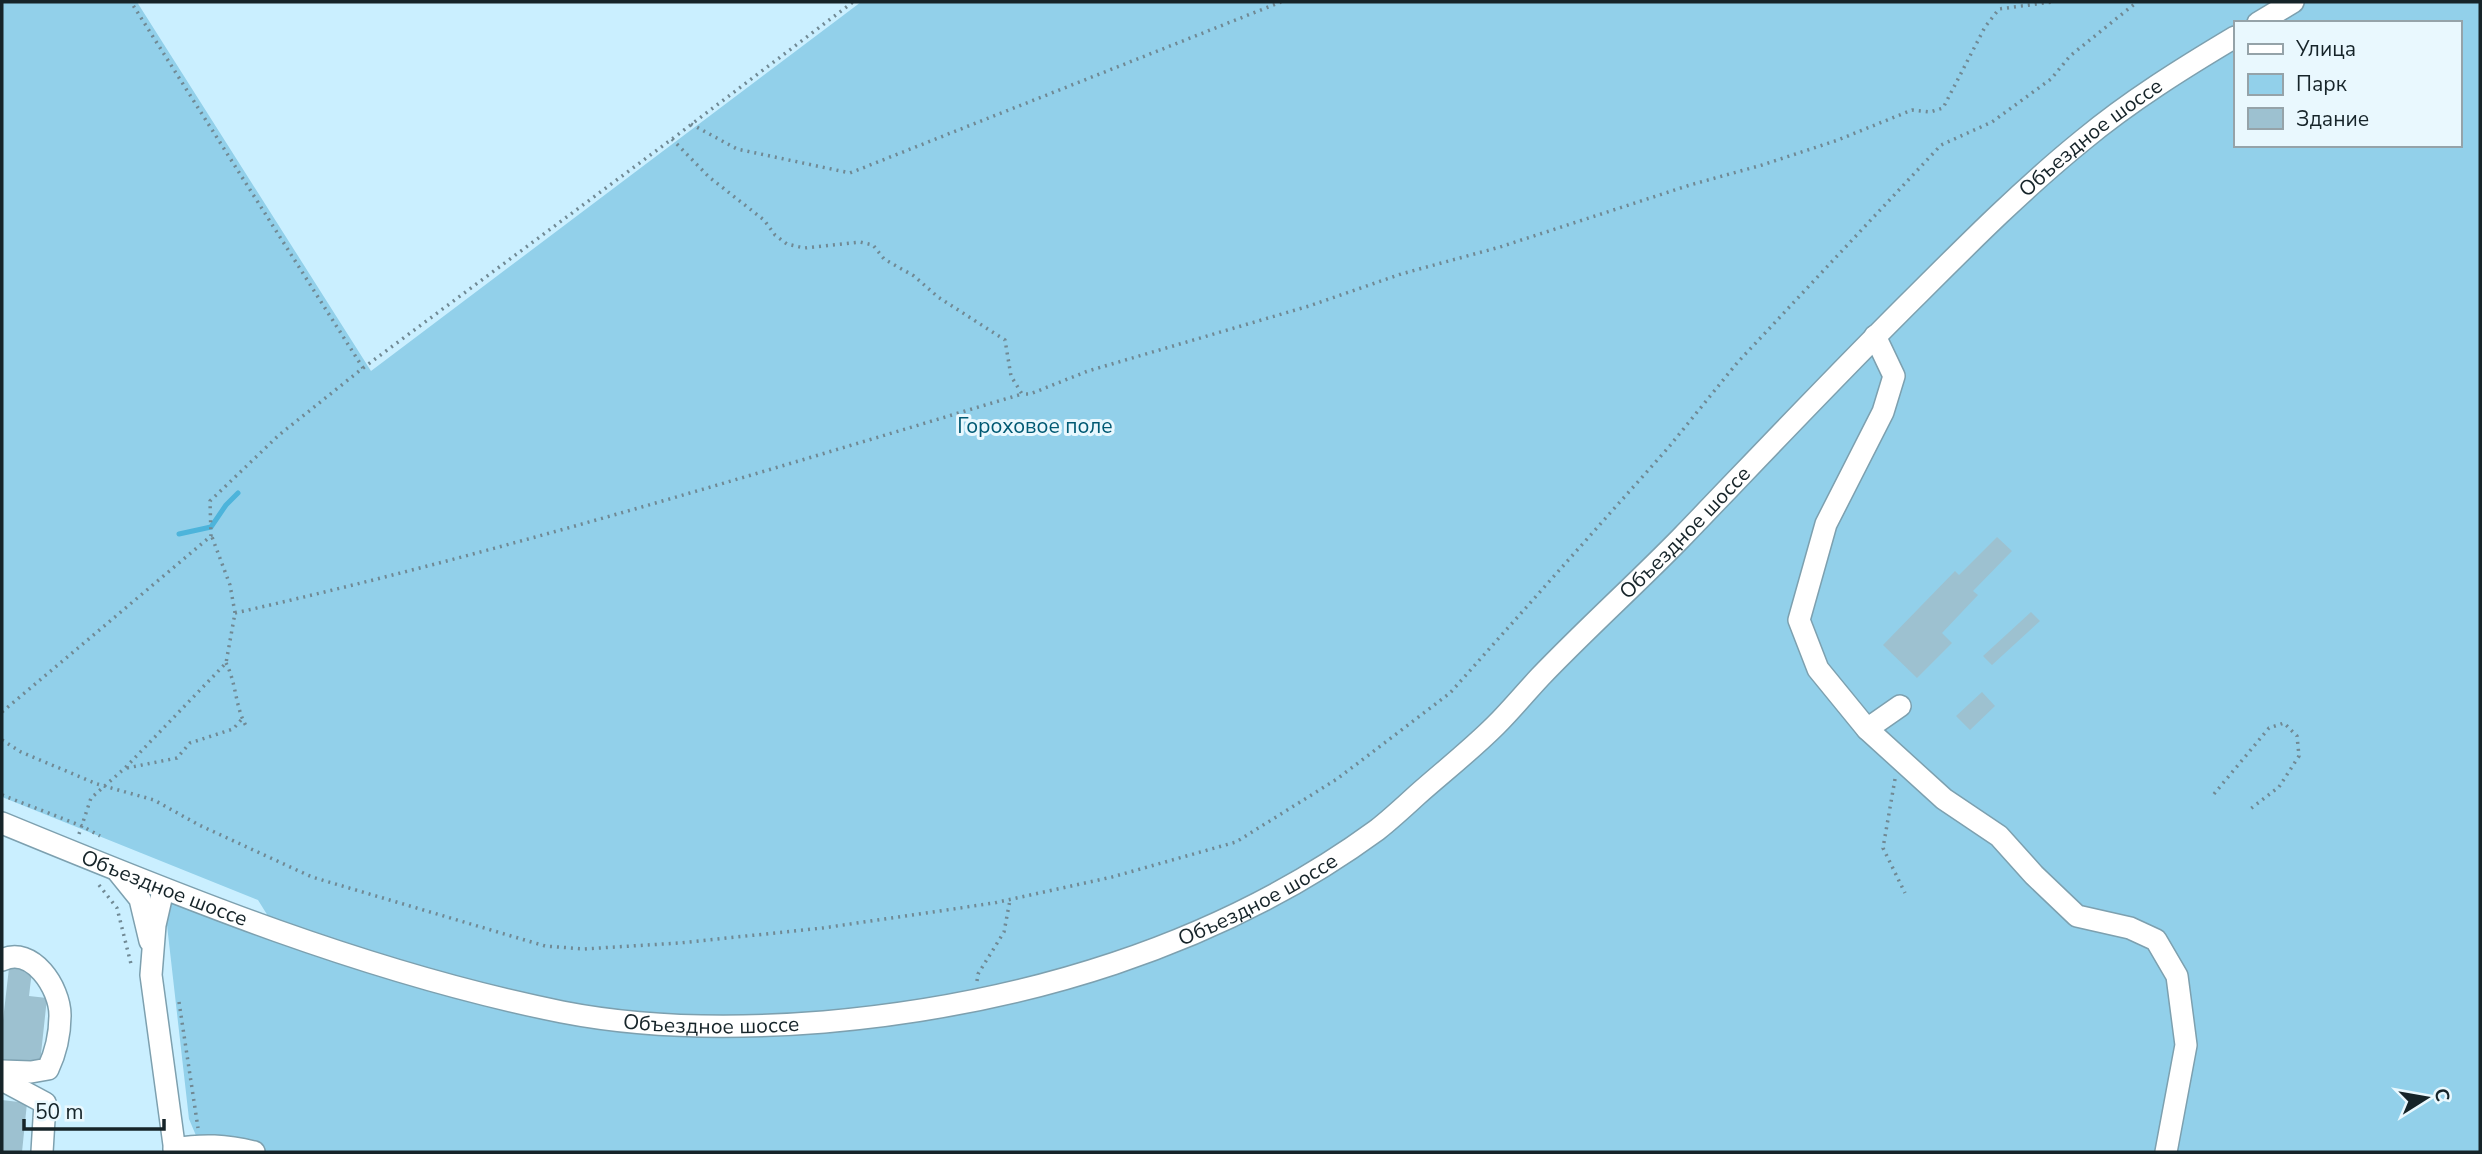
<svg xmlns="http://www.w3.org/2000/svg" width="2482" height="1154" viewBox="0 0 2482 1154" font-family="'Nunito Sans',sans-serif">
<rect width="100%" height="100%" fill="#caefff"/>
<!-- green -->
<path fill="#92d0ea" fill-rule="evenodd" d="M2,2H137L371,371L861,2H2480V1152H203L189,1119L163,890L276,929L258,900L2,797ZM2235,23H2459V145H2235Z"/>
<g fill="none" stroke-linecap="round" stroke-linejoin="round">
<!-- stream -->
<path stroke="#4db4db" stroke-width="5" d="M179,534L211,527L226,505L238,493"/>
</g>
<!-- building -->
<path fill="#9dc1d0" d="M1997,537L2012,551L1973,591L1978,595L1942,633L1952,643L1917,678L1883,645L1955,571L1959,575Z
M2031,612L2040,621L1992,665L1983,656Z
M1982,692L1995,706L1970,730L1956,716Z
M9,968L32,971L29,996L47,998L40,1063L2,1059V1029Z
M2,1100L27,1103L22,1152H2Z"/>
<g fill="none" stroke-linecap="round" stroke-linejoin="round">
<defs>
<g id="minor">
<path d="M2258,23L2293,2"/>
<path d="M1875,336L1894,376L1883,412L1826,524L1799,620L1818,669L1867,729L1900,706"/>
<path d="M1867,729L1944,799L1999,836L2034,875L2077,916L2130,928L2156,940L2177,976L2186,1045L2166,1152"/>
<path id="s1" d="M2,823C184,898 368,973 562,1012C649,1029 737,1029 824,1022C1020,1005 1217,947 1377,830C1391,819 1404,807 1417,795C1443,772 1471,750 1496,725C1511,710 1525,693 1540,677C1586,629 1635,585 1681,538C1760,456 1838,373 1919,293C1972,240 2025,187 2083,140C2130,101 2183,68 2235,37"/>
<path d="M119,873L140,899L150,941"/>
<path d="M163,890L155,925L151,975L175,1152"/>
<path d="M2,960C32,945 60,988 60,1015C60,1035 56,1052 48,1069L31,1072L2,1071"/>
<path d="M2,1080L45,1103L42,1152"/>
<path d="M174,1149C203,1144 226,1145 254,1152"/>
</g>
</defs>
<!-- minor casing -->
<use href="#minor" stroke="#7da0af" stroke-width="24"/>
<!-- path -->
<path stroke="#708994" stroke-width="3.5" stroke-dasharray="2 5" stroke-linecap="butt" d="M691,124L737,149L850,173L1281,2
M672,139L709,177L764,220L775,235L787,244L804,248L860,242L873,245L884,259L914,276L938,297L1005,340L1011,376L1022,394H1030L1088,371L1309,306L1401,274L1500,247L1690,185L1762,165L1838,140L1912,110L1930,112L1943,108L1985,27L1999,9L2052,2
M363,368L672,139L853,2
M235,613C501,553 761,472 1022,394
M226,663C237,684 235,710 248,729
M2,712L211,536L210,501L279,435L363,368L131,2
M2,740L21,752L97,784L154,800L199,825L312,877L545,946L584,949L679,943L823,928L994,903L1112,877L1236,842L1337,779L1450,693L1668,448L1737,363L1941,145L1992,122L2051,79L2070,56L2137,2
M127,768L177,758L190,743L233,729L242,719
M1895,779L1883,848L1905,893
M2214,794L2269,728L2284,723L2297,736L2299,756L2279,787L2249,810
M2,795L82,826L100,836
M79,834L91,798L125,768L226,663L235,613L230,585L212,537
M99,885L117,908L131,964
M977,981L978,974L1004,932L1010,900
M179,1002L198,1128"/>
<!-- minor -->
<use href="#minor" stroke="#fff" stroke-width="21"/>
</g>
<g text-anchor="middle" stroke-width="6" stroke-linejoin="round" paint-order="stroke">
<!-- street labels -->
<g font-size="21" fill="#162429" stroke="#e9f8fe">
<text dy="7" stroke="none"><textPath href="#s1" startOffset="2443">Объездное шоссе</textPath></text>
<text dy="7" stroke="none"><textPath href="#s1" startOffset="1876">Объездное шоссе</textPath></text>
<text dy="7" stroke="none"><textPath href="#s1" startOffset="175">Объездное шоссе</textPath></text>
<text dy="7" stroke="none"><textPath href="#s1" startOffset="1309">Объездное шоссе</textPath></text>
<text dy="7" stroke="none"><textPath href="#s1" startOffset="742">Объездное шоссе</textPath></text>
</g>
<!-- park labels -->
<g font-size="21" fill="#005973" stroke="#e9f8fe">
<text x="1035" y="433">Гороховое поле</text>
</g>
</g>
<!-- border -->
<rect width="2482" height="1154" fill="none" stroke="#162429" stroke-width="7"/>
<!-- legend -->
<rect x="2234" y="21" width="228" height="126" fill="#e9f8fe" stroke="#95a3a9" stroke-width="2"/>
<rect x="2248" y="44" width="35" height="10" fill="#ffffff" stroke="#95a3a9" stroke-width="2"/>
<text x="2296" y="56" font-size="21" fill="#162429">Улица</text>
<rect x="2248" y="74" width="35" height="21" fill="#92d0ea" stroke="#95a3a9" stroke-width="2"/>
<text x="2296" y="91" font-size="21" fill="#162429">Парк</text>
<rect x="2248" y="108" width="35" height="21" fill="#9dc1d0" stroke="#95a3a9" stroke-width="2"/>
<text x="2296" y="126" font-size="21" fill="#162429">Здание</text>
<!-- north arrow -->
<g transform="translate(2426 1098) rotate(79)" stroke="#e9f8fe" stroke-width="5" paint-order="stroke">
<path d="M0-5L12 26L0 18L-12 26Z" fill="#162429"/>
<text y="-10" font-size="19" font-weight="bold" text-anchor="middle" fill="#162429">С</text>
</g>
<!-- scale -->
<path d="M24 1119v10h140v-10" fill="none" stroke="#162429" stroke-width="3.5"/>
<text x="35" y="1119" font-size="21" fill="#162429" stroke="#e9f8fe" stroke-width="5" paint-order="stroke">50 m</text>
</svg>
